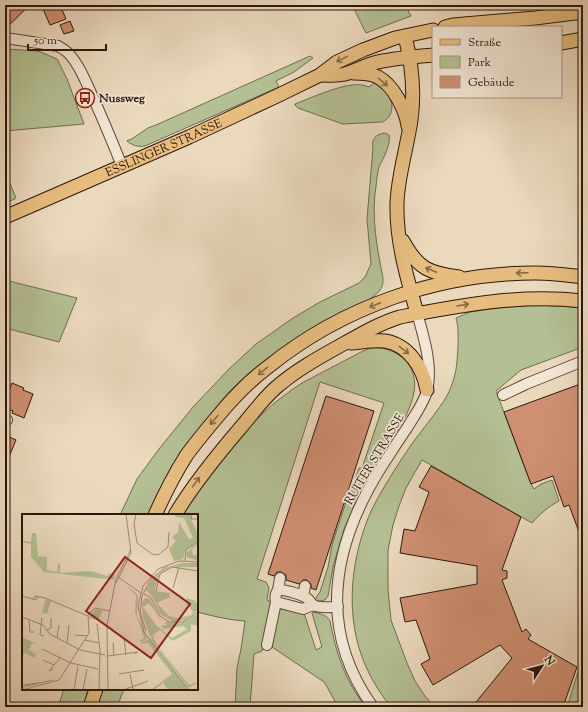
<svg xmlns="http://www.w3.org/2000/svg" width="588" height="712" viewBox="0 0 588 712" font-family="'Sorts Mill Goudy',serif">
<rect width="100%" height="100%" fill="#ebd9be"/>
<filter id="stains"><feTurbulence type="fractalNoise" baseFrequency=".005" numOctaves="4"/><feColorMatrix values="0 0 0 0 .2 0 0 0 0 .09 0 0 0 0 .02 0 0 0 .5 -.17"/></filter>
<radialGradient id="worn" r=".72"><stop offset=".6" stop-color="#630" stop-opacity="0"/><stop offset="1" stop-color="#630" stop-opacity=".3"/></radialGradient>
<!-- green -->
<path fill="#b4c094" stroke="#706c50" d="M352,5H405L411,16L366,33Z
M5,49L38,51L57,59L67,79L84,124L5,131Z
M310,56L313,58L294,72L276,81L279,87L145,146C138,147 133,146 127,141L128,140H130L148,128L156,125Z
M374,83C385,90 395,99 391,113C389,117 387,120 382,122L343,124L298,108L295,105V104C311,98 337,86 353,85C359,84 364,85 369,87Z
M385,133L389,135C391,146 383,158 379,167C377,173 377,180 376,186C371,217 377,248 383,278C383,283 383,286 380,290C371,302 354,306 341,312C330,318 319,324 309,330C281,348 253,367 230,391C209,414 193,439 177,465C167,481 157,498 148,515H120L137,479L159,449L193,407L229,369L256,344L293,318L320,302L359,283L365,277L371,264L367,219L373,148C371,139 376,134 385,133Z
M5,171L16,198L5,204Z
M5,280L77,298L59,342L5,328Z
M535,305L561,306L583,308V347L521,370L496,391L531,484L534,489L541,484L552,480L559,501C549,506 540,514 532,523L422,460L406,488L399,506L393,525L388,550V590L391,620L407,663L415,681L425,696L435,707H391C378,691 368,674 361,654C345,608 352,553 372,509C381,491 392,474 403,457C411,444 421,432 430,420C439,408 449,396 453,381C457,370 457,360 458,348C458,338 459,328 456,318L470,312L497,308Z
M371,348C397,346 419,365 414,392C413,400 409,408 406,416L366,479L344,529L333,567L328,596L325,600L321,601H315L317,596L320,592L328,567L332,545L346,502L354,483L359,468H362L384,403L320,382L257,579L266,582L269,588L267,600L271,602L262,651L254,654L250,707H235L237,668L241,649L245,621C229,620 213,616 197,612V515H179L194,493L251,425L273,404L293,389L302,383L363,351Z
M284,607L303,612L305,616L316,650L322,647L312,613L314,612C320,614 326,614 330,621C336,653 345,681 366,707H338L326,685L324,682L272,647L276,620L279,610Z
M583,656V707H567Z
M64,689H88L83,707H58Z
M103,689H124L117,707H96Z"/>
<!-- building -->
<path fill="#cf8f71" stroke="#2c170c" d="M5,5H30L5,29Z
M55,5H60L66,19L50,25L43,9Z
M70,21L74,31L64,34L60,25Z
M12,383L24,388L23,390L33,394L24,418L12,413L13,411L5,408V400Z
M583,383V540H582L569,505L564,507L553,476L531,484L504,412Z
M326,396L374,411L316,590L311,588V584L307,580H303L299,584L286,580V575L281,572H277L274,576L268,574Z
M5,435L16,440L5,466Z
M431,466L521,517L502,570L507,571V578L502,580L522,632L526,629L531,635L528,639L577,667L563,707H472L512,658L500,645L433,685L421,664L430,659L416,620L405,622L400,598L477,584V566L400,553L404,529L415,531L429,492L419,487Z"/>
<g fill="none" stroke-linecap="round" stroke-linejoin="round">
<defs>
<path id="minor" d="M5,38L19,40L58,46C63,49 67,51 70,55C80,66 85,80 91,93C102,117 112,141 122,166
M503,395L526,384L583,361
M5,419L7,420
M278,590L280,578
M303,596L305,586
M313,605L303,609L284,604L276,602C275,598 275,594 278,590C284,589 304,595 308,599C311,602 311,604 315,606C322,608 330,607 338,607
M267,645L276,602
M373,707C316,628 333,544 382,466C390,454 398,441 407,428C414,416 423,405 427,391C433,366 424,338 417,313"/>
<g id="major">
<path d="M445,27L453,25L535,18L583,12"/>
<path d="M405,36C412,64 415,91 411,120C407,148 398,175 397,203C396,241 407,278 417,313"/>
<path d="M561,43L583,39"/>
<path d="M353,73C362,73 370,73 378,77C393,85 406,110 408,126"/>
<path d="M320,75C329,75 337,76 345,74C355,71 364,66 374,63C394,58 413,57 433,55"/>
<path id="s1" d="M5,217L189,137L279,95L320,75L337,62L363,50L395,38L433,30"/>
<path d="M403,241C418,269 429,273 459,277"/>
<path d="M351,343C362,342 374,340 385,341C409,345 423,368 427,390"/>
<path d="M155,515C164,495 174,475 186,456C196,442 207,429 218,416C233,398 249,381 268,367C342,307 439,273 535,273C551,273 567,275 583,277"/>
<path d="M175,515C194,483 218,454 242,426C254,412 265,396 279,385C299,368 322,356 345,343C363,333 380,323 400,317C462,305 519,294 583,301"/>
<path d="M90,707L96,689"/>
</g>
</defs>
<!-- minor casing -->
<use href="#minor" stroke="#5c4838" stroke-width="12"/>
<!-- major casing -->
<use href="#major" stroke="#2c170c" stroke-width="15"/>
<!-- minor -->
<use href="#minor" stroke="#f2e6d5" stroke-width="10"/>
<!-- major -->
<use href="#major" stroke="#e6bc7f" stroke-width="13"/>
</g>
<!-- one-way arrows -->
<defs><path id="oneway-shaft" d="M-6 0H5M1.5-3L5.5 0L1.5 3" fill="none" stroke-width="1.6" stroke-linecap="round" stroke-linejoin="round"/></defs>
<g stroke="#896a46">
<use href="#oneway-shaft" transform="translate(342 59) rotate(154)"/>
<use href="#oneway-shaft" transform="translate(383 82) rotate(41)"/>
<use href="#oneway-shaft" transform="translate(431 270) rotate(-157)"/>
<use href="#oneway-shaft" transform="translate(522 273) rotate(178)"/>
<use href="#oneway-shaft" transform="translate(375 305) rotate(158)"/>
<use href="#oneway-shaft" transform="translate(463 305) rotate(-10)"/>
<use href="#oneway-shaft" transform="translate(404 350) rotate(38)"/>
<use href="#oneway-shaft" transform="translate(263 371) rotate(140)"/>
<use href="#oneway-shaft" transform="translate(214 420) rotate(131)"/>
<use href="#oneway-shaft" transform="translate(196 482) rotate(-54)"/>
</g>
<!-- icons -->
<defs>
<symbol id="bus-ring" viewBox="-11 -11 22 22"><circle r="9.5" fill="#f2e6d5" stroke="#8f2418" stroke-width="1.5"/><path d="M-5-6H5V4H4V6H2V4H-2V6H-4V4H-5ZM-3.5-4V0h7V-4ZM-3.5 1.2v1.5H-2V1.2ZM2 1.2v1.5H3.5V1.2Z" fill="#8f2418"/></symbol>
</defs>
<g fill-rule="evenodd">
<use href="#bus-ring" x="74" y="87" width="22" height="22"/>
</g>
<g text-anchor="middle" stroke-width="3.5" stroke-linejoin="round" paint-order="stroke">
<!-- poi labels -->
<g font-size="12" font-weight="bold" fill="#2c170c" stroke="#f2e6d5" text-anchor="start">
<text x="99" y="102">Nussweg</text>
</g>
<!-- street labels -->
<g font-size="12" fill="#2c170c" stroke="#f2e6d5">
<text dy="4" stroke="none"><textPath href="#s1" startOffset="173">ESSLINGER STRASSE</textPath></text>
<text transform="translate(374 459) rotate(-59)" y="4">RUITER STRASSE</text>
</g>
</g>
<!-- overview -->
<g transform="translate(22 514)">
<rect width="176" height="176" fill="#ebd9be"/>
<path d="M152,0H169V5L176,20V28L163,37L161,45L152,47L147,35L154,27L150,23L156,19L157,8L167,25L171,24L162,4L154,3ZM10,19H14L16,42L25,43V56L35,58L36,49L38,50V59L69,57L86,62V59L93,60L92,66L22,58L9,43V30L0,28V26L9,28ZM176,29V34L174,32L170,36L171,41H176V47L165,43L164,39ZM160,49H176V53H150L138,60L133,74V77L147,79L148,83L135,89L147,102L156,104L169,101L171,98L163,87L165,84L174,87L176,96L163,106L152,108L139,101L129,81L124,76L131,64L145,53ZM103,70L116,81L115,102L126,124L120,128L117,127L122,124L113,98L114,82ZM123,84L128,85L140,108L127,89L121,93L134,111L150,124L165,115L161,112L142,115L139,111H145L142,108L159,109L176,100V112L169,110V117L151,127L138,116L128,123L120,100V88ZM24,85L29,87L25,100L20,98ZM74,95L81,97L76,106L66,104ZM133,121L131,124L138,135L167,171L176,168L167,174L128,124ZM0,123L15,130L10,129L7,136L14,140L12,144L2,138L3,141L0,139ZM127,125L166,175L146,176L141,168L138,169L150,160L126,129L118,130Z" fill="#b4c094"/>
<path fill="none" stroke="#9f8b77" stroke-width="1" d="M114,0L112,10L115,29L130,40L136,41L146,33L147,18M170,0L169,5H176M163,47L164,36L176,28M96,63L119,79M94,69L109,39L104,0M151,74L157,53M134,77L138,60L150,53L176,57M122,80L129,84L138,102L147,108H161L176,98M0,82L14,86L16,83M12,85L13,82L23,84L66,102M0,103L21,111L28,120L58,136L83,141M20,104L18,121L22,122M7,106L8,118H12M75,110L78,137L77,176M25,116L29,114V104M124,117L118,98L120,82L129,65L146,51M53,121L65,122M35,124L37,111M102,124L104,141M63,126L77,129M45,129L47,111M91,129L92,141M20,135L49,149L76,155M86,142L116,138L113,140M21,146L32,151M31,155L27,157L38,144M97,160L122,156M108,160L111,176M37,166L67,119L66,101L73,94L88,97M0,171L16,169M0,173L31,166M0,176L37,166M52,176L56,152M61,176L65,155M86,176L85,111L94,65L109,35M101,176L126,167M130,176L140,169M167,176L122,118L116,92L121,72L136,55L157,47L176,48"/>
<path fill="#8f2418" fill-opacity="0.15" stroke="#8f2418" stroke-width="2" d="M103,43L168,90L129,144L64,97Z"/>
<rect width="176" height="176" fill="none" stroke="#2c170c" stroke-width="2"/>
</g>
<!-- margin -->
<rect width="588" height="712" fill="none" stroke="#ebd9be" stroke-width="20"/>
<rect x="6" y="6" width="576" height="700" fill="none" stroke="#2c170c" stroke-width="2"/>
<rect x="10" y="10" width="568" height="692" fill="none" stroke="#2c170c"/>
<!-- legend -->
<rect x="432" y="26" width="130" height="72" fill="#f2e6d5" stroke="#a39385"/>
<rect x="440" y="39" width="20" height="6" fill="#e6bc7f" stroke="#a39385"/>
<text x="468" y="46" font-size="12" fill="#2c170c">Straße</text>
<rect x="440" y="56" width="20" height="12" fill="#b4c094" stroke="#a39385"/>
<text x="468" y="66" font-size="12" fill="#2c170c">Park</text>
<rect x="440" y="76" width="20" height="12" fill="#cf8f71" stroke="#a39385"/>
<text x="468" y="86" font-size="12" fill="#2c170c">Gebäude</text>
<!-- north arrow -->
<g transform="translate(542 666) rotate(54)" stroke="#f2e6d5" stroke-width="3" paint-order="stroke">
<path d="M0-3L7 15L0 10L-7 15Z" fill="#2c170c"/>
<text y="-6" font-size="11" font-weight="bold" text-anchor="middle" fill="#2c170c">N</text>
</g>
<!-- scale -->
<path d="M28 44v6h78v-6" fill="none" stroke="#2c170c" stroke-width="2"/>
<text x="34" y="44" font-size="12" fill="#2c170c" stroke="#f2e6d5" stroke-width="3" paint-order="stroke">50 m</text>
<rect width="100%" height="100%" filter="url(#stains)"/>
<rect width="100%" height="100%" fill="url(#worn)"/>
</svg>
